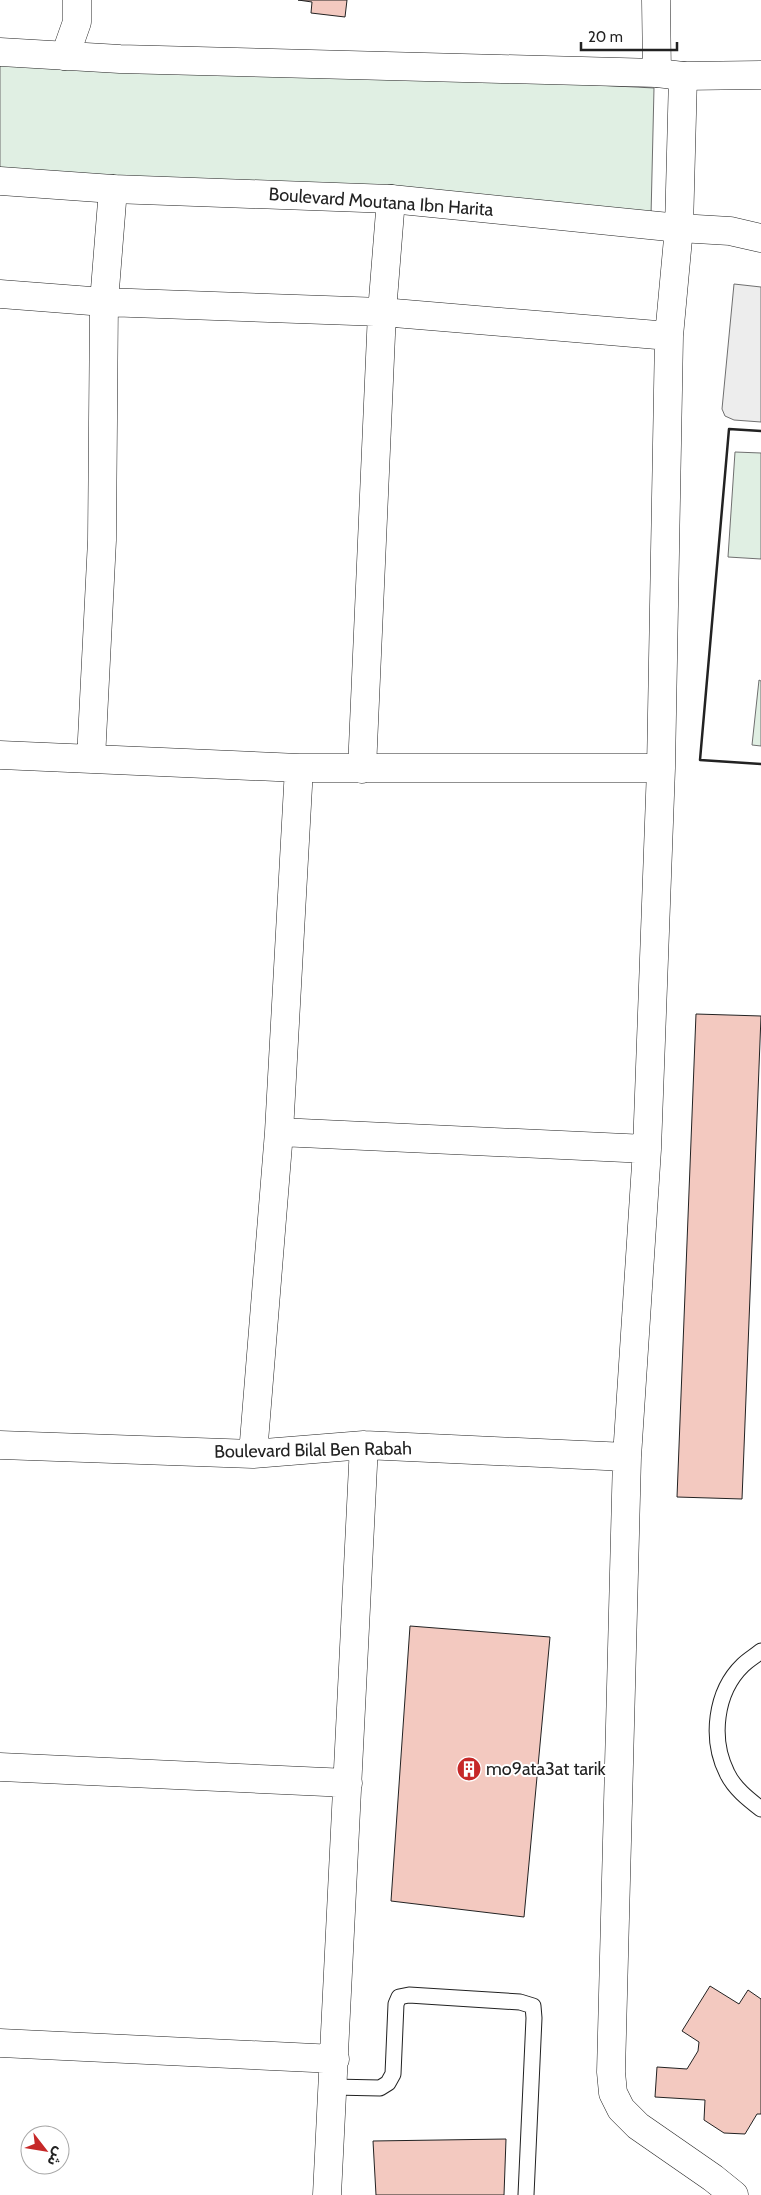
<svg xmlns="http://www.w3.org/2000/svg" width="761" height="2195" viewBox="0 0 761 2195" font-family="Cabin,'Noto Sans Arabic',sans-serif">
<rect width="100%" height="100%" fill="#fff"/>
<!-- green -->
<path fill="#e0efe3" stroke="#6f6f6f" d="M0,54L654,88L651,216L0,180Z
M735,452L761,453V559L728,557Z
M759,680L761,681V746L752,745Z"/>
<!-- parking -->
<path fill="#ededed" stroke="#6f6f6f" d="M734,284L761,287V422L734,420L725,416L722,409Z"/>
<!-- building -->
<path fill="#f3c9c0" stroke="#222" d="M298,0H347L345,17L311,13L312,2Z
M696,1014L761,1016L742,1499L677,1497Z
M410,1626L550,1637L524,1917L391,1901Z
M710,1986L739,2004L748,1990L761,1999V2114H757L745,2134L724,2133L704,2120L705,2100L655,2097L657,2067L687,2069L698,2051L699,2042L682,2031Z
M506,2139L504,2195H376L373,2141Z"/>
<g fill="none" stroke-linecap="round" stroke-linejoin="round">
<defs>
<path id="lane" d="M761,1651C755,1656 748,1660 743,1665C715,1692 710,1739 727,1773C734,1788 748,1799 761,1809
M333,2087L380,2088L388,2083L393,2074L396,2004L399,1997L409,1995L520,2002L533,2006L534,2018L526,2195"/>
<path id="street" d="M656,0L657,73
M65,56L77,22V0
M683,76L679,228L669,336L661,768L647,1149L627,1457L611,2072L613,2093L621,2109L638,2126L713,2178L734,2195
M0,294L104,302L382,312L669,336
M0,755L299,768H661
M91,759L102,540L104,302L113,189
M362,769L382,312L391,199
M279,1132L647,1149
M0,1445L253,1454L364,1445L627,1457
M253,1454L279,1132L299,768
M0,1767L348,1783
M0,2043L335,2059
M327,2195L364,1445"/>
<path id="secondary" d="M0,52L120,59L657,73L683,76L761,75
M0,181L113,189L391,199L679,228L730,231L761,238"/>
</defs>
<!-- lane casing -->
<use href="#lane" stroke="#222" stroke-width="17"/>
<!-- street casing -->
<use href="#street" stroke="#222" stroke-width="29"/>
<!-- secondary casing -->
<use href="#secondary" stroke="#222" stroke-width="29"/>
<!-- lane -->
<use href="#lane" stroke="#fff" stroke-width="15"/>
<!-- street -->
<use href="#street" stroke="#fff" stroke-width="28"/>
<!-- secondary -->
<use href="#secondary" stroke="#fff" stroke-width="28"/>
<!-- wall -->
<path stroke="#222" stroke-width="2.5" d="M761,431L729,429L700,760L761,764"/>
</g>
<!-- icons -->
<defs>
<symbol id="building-disc" viewBox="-11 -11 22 22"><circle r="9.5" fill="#c62828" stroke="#fff"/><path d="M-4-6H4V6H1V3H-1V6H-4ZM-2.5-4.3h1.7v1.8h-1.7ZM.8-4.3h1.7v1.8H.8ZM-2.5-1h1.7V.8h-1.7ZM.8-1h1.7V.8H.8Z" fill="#fff"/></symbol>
</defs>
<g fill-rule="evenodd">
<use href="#building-disc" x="455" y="1755" width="28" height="28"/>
</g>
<g text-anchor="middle" stroke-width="4" stroke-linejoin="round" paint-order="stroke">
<!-- street labels -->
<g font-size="18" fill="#222" stroke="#fff">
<text transform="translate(381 202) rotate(4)" y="6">Boulevard Moutana Ibn Harita</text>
<text transform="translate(313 1450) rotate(-1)" y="6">Boulevard Bilal Ben Rabah</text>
</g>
<!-- poi labels -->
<g font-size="18" fill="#222" stroke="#fff" text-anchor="start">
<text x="486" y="1775">mo9ata3at tarik</text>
</g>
</g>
<!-- north arrow -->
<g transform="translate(45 2150) rotate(121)"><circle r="24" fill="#ffffff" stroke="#a7a7a7"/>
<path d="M0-4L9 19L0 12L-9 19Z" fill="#c62828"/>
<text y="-8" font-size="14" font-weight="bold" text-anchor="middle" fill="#222222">ش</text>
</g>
<!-- scale -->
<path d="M581 42v8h96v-8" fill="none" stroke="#222222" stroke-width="2.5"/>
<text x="588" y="42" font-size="15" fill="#222222" stroke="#ffffff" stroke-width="4" paint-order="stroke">20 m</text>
</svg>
